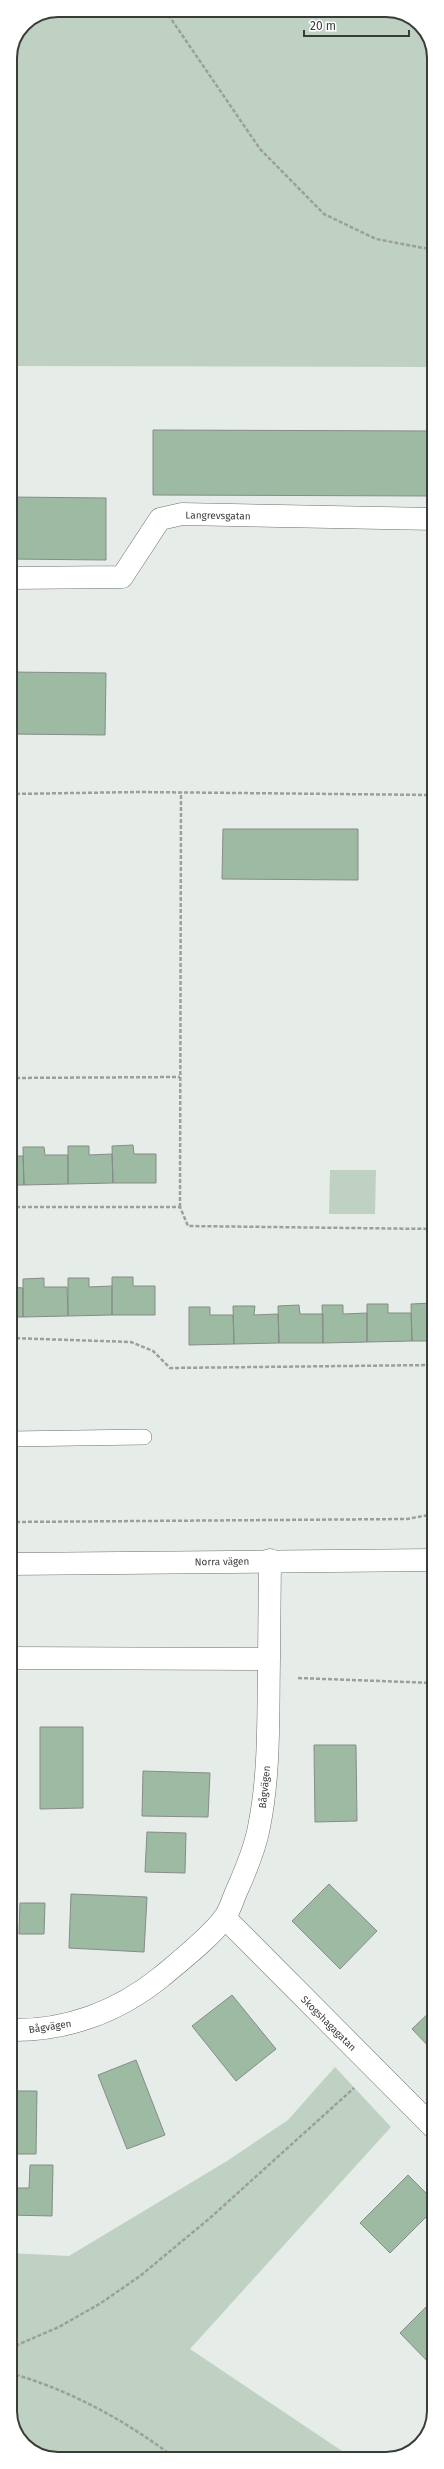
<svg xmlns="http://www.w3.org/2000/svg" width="444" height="2469" viewBox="0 0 444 2469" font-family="'Fira Sans',sans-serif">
<rect width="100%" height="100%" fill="#e6ece7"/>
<!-- green -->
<path fill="#bfd1c2" d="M58,10H392L420,24L434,52V367L10,366V58L24,24Z
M330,1170H376L375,1214H329Z
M335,2067L391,2127L190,2349L354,2459H52L24,2445L10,2417V2253L69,2256L227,2161L288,2120Z"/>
<!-- building -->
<path fill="#9dbaa3" stroke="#878c88" d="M153,430L434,431V496L153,495Z
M10,497L106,498V560L10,559Z
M10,672L106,673L105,735L10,734Z
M223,829H358V880L222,879Z
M133,1145L134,1154H156V1183H113L112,1146Z
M68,1146H89V1155L112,1154L113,1183L68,1184Z
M23,1147H44L45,1155H68V1184L24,1185Z
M10,1156H23L24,1185H10Z
M112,1277H133V1286H155V1315H112Z
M44,1278V1287H67L68,1316L23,1317V1279Z
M68,1278H89V1287L112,1286V1315L68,1316Z
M10,1287L23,1288V1317H10Z
M432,1303L434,1341H412L411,1304Z
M367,1304H388V1313H411L412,1341L367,1342Z
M299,1305L300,1314H323V1343H279L278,1306Z
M322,1305H343V1314L367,1313V1342L323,1343Z
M233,1306H255L254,1315L278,1314L279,1343L234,1344Z
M189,1307H210V1315H233L234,1344L189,1345Z
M40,1727H83V1808L40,1809Z
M314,1745H356L357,1821L315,1822Z
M143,1771L210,1773L208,1817L142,1816Z
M147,1832L186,1833L185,1873L145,1872Z
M329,1884L377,1931L340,1969L292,1921Z
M71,1894L147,1897L144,1952L69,1948Z
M20,1903H45L44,1934H19Z
M10,1935H14L12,1978H10Z
M232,1995L276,2049L236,2081L192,2026Z
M434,2008V2052L412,2029Z
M136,2060L165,2135L127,2149L98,2075Z
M10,2091H37L36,2154H10Z
M30,2165H53L52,2216L10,2215V2188H29Z
M408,2175L434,2201V2209L390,2253L360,2223Z
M434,2299V2368L400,2333Z"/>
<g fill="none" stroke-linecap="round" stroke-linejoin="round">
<defs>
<path id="lane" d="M10,1439L144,1437"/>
<path id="street" d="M10,578L122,577L160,519L182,514L434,519
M10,1658L269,1659C268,1714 270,1773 259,1827C255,1849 246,1870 237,1890C233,1899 230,1910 225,1917C212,1936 179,1962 161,1977C118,2012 66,2031 10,2030
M269,1659L270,1560
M225,1918L434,2128"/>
<path id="secondary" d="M10,1564L434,1560"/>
</defs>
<!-- lane casing -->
<use href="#lane" stroke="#6d726e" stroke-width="16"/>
<!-- street casing -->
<use href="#street" stroke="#6d726e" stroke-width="23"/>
<!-- secondary casing -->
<use href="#secondary" stroke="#6d726e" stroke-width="23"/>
<!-- path -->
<path stroke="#9ba09c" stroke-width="2.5" stroke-dasharray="4 2" stroke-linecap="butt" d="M165,10L260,149L324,214L376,239L434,250
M10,794L139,792L434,795
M10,1078L180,1077
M10,1207H180L188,1226L434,1229
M180,1207L181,792
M10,1338L131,1342L153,1351L170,1368L434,1365
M10,1522L407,1519L434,1514
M298,1678L434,1683
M10,2348L59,2327L101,2303L140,2276L210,2218L354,2088
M10,2373C70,2390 127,2421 176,2459"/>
<!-- lane -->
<use href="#lane" stroke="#fff" stroke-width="15"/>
<!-- street -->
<use href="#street" stroke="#fff" stroke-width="22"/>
<!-- secondary -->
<use href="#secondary" stroke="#fff" stroke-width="22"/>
</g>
<g text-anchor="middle" stroke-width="3" stroke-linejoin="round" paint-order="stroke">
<!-- street labels -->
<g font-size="10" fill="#3a3c3a" stroke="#fff">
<text transform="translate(218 515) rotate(1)" y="4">Langrevsgatan</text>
<text transform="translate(222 1561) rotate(-1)" y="4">Norra vägen</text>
<text transform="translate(264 1787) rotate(-84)" y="4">Bågvägen</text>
<text transform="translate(329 2023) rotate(45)" y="4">Skogshagagatan</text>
<text transform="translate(50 2026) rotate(-9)" y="4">Bågvägen</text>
</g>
</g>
<!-- crop -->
<path d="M0 0H444V2469H0ZM58 17H386A41 41 0 0 1 427 58V2411A41 41 0 0 1 386 2452H58A41 41 0 0 1 17 2411V58A41 41 0 0 1 58 17Z" fill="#fff" fill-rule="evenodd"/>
<path fill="none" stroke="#3a3c3a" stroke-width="2" d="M58 17H386A41 41 0 0 1 427 58V2411A41 41 0 0 1 386 2452H58A41 41 0 0 1 17 2411V58A41 41 0 0 1 58 17Z"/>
<!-- scale -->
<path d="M304 30v6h105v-6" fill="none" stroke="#3a3c3a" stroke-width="2"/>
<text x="310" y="30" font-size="12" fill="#3a3c3a" stroke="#ffffff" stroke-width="3" paint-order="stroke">20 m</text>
</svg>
